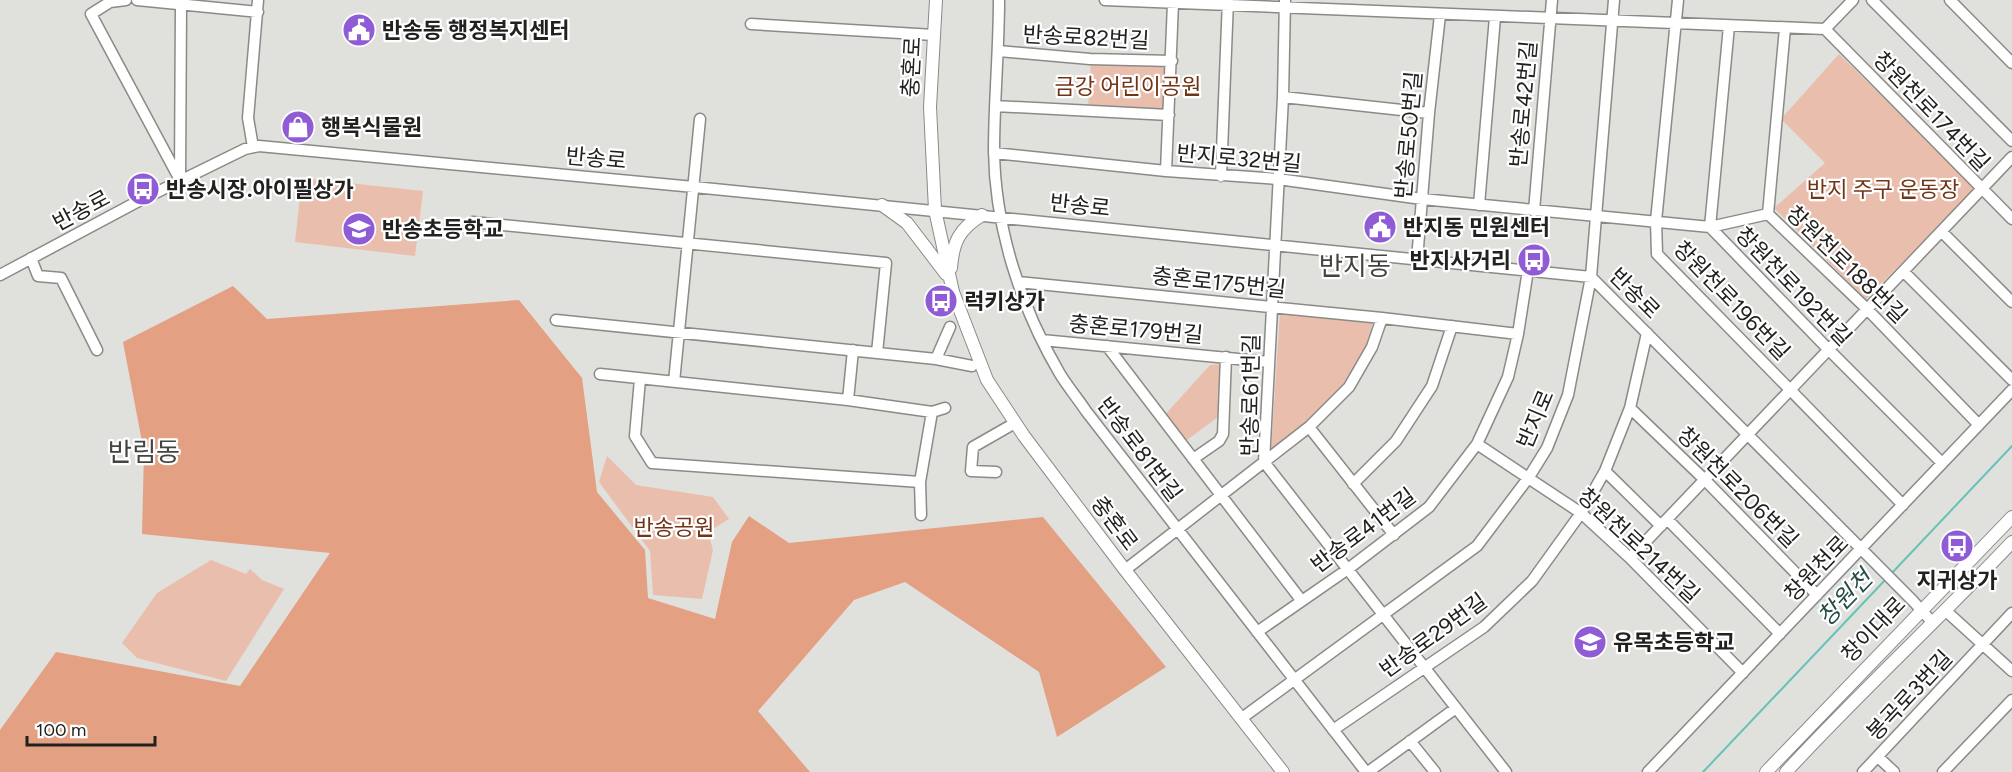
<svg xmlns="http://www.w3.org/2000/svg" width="2012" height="772" viewBox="0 0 2012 772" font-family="Figtree,'Noto Sans KR',sans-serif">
<rect width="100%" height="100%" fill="#e0e0dd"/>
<!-- green -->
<path fill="#e9beac" d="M1839,54L1976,188L1866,299L1774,208L1825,163L1781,119Z
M1091,61L1168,63L1166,112L1088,109Z
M302,178L423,191L415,256L295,242Z
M1280,312L1373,322L1367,346L1348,382L1307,423L1271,452Z
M1224,364L1222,414L1183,443L1163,417L1210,365Z
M607,456L636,485L713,497L729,519L708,532L713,550L702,599L653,595L650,551L599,482Z
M211,560L246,574L250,569L262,580L284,589L226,681L137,658L122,643L157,593Z"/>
<!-- forest -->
<path fill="#e4a082" d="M233,286L267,319L519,300L582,378L597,492L645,550L648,598L715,619L732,542L749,516L789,543L1043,517L1166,667L1057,737L1039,672L905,582L854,600L758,711L810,772H0V730L56,652L240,686L330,553L142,534L144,452L123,342Z"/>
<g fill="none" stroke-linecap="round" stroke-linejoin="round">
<!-- stream -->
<path stroke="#66c3b5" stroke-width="2" d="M1891,574L2012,446
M1703,772L1887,578"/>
<defs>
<path id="minor" d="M126,0L110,2L91,14L180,180
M137,0L258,12
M999,0C999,50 994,101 994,151C995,228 1021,308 1060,374C1068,387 1078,399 1086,411L1366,772
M1105,0L1825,29L1853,0
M1285,0L1283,97L1264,462L1506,772
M1678,0L1656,221L1657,254L1903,505
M1872,0L2012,141
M1950,0L2012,63
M751,24L934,35
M1729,26L1710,227L1829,350L1942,463
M1785,28L1768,214L1867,309L1979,425
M1825,29L2012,219
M999,51L1090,59L1172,61
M1283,97L1429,113
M995,106L1169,115
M253,147L248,118L258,0
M994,153L1166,171L1278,179L1422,199L1710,227L1768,214
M1166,171L1173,3
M1221,176L1228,0
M180,177L181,4
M1479,205L1495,17
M1534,211L1552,0
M473,222L886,263L877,353
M1942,232L2012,302
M31,258L38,276L61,278L97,350
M1417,260L1429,113L1440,15
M1904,272L2012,380
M0,275L133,204L245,149L259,146L694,187L1591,277L1913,601L1933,623
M1018,282L1382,318L1518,334
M556,320L936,359L972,366
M1042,340L1269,362
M1107,346L1301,600
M936,359L950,327
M600,374L848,400L932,412L945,408
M640,379L635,436L652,463L920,482L921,515
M674,382L700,119
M848,400L853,350
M1630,408L1705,480L1817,595
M1309,427L1394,535
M1477,444L1581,513L1630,558L1743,673
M1193,459L1219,441L1223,434L1226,357
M1605,471L1661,526
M996,472L971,471L973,447L1015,423
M920,482L932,412
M1353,484L1396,441L1432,386L1452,326
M1668,520L1780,634
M1630,558L2012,157
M1125,570L1309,427L1349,387L1372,347L1382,318
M1946,611L2012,671
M1257,632L1348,569L1429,507L1477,444L1508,377L1518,334L1528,270
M1242,718L1477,546L1529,477L1547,448L1568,395L1591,277L1614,0
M1333,730L1484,627L1532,581L1581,513L1605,471L1630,408L1647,333
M1410,741L1435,772
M1878,757L1894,772
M1368,772L1456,708
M1648,772L2012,390
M1863,772L2012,613
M1943,772L2012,700"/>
<path id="major" d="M936,0L930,107L935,210L953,292L987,380L1024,436L1125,570L1283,772
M882,205L907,223L946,274
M951,268C953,242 959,229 982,215
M1766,772L2012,517
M1786,772C1859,693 1938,620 2012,542"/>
</defs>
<!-- minor casing -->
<use href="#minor" stroke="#8a8b87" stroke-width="13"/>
<!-- major casing -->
<use href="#major" stroke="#8a8b87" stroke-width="14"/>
<!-- minor -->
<use href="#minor" stroke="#fff" stroke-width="10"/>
<!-- major -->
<use href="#major" stroke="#fff" stroke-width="12"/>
</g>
<!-- icons -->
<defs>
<symbol id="civic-disc" viewBox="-11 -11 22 22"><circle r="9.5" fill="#8f5cd5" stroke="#fff"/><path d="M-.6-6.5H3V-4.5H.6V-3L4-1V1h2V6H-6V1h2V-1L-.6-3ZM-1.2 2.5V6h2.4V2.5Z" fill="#fff"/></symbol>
<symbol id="shop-disc" viewBox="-11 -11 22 22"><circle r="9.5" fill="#8f5cd5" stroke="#fff"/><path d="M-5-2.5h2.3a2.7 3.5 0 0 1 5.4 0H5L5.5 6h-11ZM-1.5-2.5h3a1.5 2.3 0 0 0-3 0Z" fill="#fff"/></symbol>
<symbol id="bus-disc" viewBox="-11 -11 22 22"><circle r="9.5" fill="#8f5cd5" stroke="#fff"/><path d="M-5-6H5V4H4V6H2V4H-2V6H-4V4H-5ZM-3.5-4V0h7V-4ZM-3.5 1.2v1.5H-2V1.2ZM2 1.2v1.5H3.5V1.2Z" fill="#fff"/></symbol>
<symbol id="school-disc" viewBox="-11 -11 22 22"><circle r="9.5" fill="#8f5cd5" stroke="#fff"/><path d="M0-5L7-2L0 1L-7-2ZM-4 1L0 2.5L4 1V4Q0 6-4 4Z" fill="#fff"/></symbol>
</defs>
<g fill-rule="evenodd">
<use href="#civic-disc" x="340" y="11" width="38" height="38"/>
<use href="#shop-disc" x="279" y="108" width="38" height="38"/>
<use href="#bus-disc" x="124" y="170" width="38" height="38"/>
<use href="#civic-disc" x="1361" y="208" width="38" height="38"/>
<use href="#school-disc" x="340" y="210" width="38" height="38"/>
<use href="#bus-disc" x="1515" y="241" width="38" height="38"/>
<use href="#bus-disc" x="922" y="282" width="38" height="38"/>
<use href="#bus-disc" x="1938" y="527" width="38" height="38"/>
<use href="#school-disc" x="1571" y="623" width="38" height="38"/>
</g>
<g text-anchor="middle" stroke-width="4.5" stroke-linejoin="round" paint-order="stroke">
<!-- poi labels -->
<g font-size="22" font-weight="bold" fill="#212120" stroke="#fff" text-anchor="start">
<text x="382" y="38">반송동 행정복지센터</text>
<text x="321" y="135">행복식물원</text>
<text x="166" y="197">반송시장.아이필상가</text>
<text x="1403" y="235">반지동 민원센터</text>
<text x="382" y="237">반송초등학교</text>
<text x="1511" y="268" text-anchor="end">반지사거리</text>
<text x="964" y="309">럭키상가</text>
<text x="1957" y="588" text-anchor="middle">지귀상가</text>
<text x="1613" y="650">유목초등학교</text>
</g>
<!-- street labels -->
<g font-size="22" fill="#212120" stroke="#fff">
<text transform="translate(1086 37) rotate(3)" y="8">반송로82번길</text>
<text transform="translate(911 67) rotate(-87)" y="8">충혼로</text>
<text transform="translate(1523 104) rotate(-85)" y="8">반송로42번길</text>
<text transform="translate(1932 111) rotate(46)" y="8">창원천로174번길</text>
<text transform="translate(1408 135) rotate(-85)" y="8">반송로50번길</text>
<text transform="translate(596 158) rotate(5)" y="8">반송로</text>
<text transform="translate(1239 158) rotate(5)" y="8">반지로32번길</text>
<text transform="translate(1080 205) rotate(6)" y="8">반송로</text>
<text transform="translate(81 210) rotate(-28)" y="8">반송로</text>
<text transform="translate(1847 264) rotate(44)" y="8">창원천로188번길</text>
<text transform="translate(1219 282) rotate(6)" y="8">충혼로175번길</text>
<text transform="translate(1794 286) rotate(46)" y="8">창원천로192번길</text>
<text transform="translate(1635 293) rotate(45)" y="8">반송로</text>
<text transform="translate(1732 300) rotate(46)" y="8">창원천로196번길</text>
<text transform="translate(1136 329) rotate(5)" y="8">충혼로179번길</text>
<text transform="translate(1250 395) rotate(-89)" y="8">반송로61번길</text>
<text transform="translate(1535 419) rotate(-67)" y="8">반지로</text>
<text transform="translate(1140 449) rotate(53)" y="8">반송로81번길</text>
<text transform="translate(1738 487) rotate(45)" y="8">창원천로206번길</text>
<text transform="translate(1115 523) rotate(53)" y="8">충혼로</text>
<text transform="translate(1363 530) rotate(-37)" y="8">반송로41번길</text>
<text transform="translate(1639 545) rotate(43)" y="8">창원천로214번길</text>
<text transform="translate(1816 568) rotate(-46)" y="8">창원천로</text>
<text transform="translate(1873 629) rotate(-46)" y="8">창이대로</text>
<text transform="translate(1433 635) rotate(-36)" y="8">반송로29번길</text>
<text transform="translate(1909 695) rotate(-47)" y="8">봉곡로3번길</text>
</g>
<!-- park labels -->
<g font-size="22" fill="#723416" stroke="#fff">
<text x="1128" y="94">금강 어린이공원</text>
<text x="1883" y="197">반지 주구 운동장</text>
<text x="674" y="535">반송공원</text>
</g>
<!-- water labels -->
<g font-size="24" font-style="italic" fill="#234d46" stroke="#fff">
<text transform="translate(1845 598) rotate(-46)" y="8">창원천</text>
</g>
<!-- quarter labels -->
<g font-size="26" fill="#434441" stroke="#fff">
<text x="1355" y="275">반지동</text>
<text x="144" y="461">반림동</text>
</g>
</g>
<!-- scale -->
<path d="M27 736v9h128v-9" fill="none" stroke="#212120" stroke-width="3"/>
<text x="36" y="736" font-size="18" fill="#212120" stroke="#ffffff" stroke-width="4.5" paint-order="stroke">100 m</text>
</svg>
